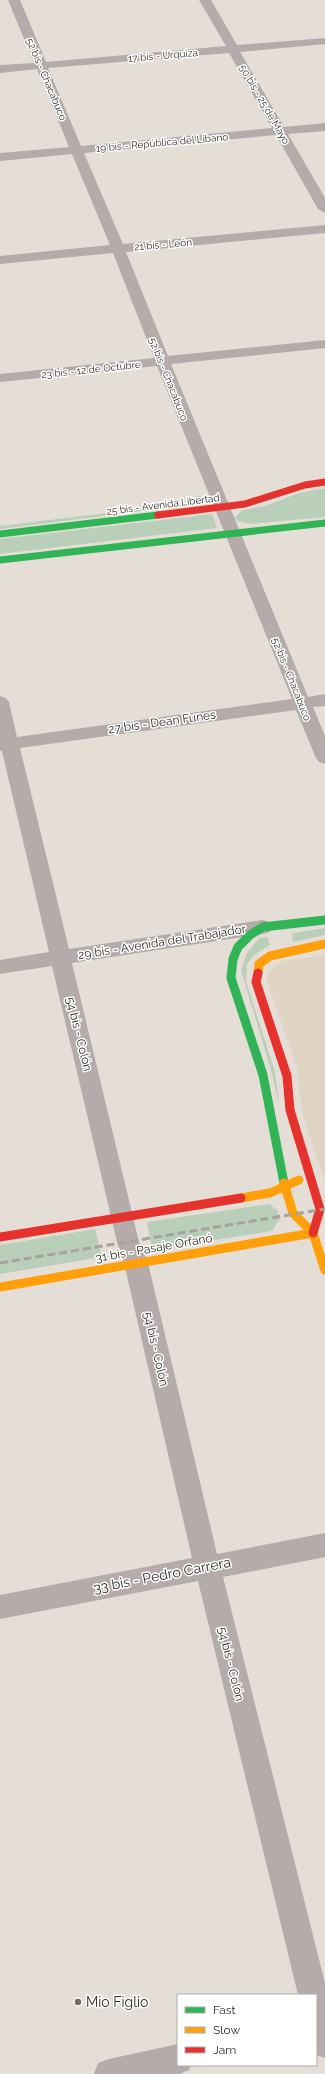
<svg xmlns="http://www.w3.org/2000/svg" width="325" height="2074" viewBox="0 0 325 2074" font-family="Raleway,sans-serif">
<rect width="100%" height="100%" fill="#e4ded6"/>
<!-- built -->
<path fill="#dfd3c4" d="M325,955V1182L302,1112L297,1068L267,981L268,974L273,968L282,961Z"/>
<!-- green -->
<path fill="#bacfb9" d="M325,488V517L252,524L237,521L235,517L243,510L265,506L299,493Z
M197,496H202L208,500L199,504L0,529V526L189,503Z
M212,514L217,528L0,554V539Z
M325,928V935L293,942L292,933Z
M267,937L270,945L254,955L247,964L246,981L275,1072L279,1104L271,1070L241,970L247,953L259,938Z
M269,1204L277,1210L280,1219L272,1231L152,1250L147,1222Z
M95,1229L102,1257L0,1274V1245Z"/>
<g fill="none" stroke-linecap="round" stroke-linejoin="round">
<!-- street -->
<path fill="#b4abaa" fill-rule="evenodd" d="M8,0H20L46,62L226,46L199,0H211L237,45L325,38V44L240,52L284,127L325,123V131L288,134L325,198V213L318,209L276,135L84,153L123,244L325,225V233L126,252L168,356L325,340V348L171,364L308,697L325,694V706L313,707L325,736V764L319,762L316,758L296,710L20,748L69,949L263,920L270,922L273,927L270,932L263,934L72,963L139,1242L148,1263L217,1554L325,1533V1557L223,1577L325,1983V2058L316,2055V1995H298L198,1581L0,1619V1595L192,1558L124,1263L117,1242L52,966L0,974V960L49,952L2,751H0V696L6,698L9,702L17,737L292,699L157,366L0,382V374L154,358L113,253L0,264V256L110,245L72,154L0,161V153L69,147L37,69L0,73V65L34,63ZM229,53L272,128L81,146L48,68Z
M178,2044V2065H191L189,2070L179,2074H94L98,2063L109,2059Z"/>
<!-- fast-far1 -->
<path stroke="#30b455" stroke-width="7" d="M0,534L158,515
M0,560L325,523"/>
<!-- fast -->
<path stroke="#30b455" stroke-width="9" d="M284,1183L263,1075L231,978L233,959L238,947L250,935L263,927L325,920"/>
<!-- slow -->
<path stroke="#ff9f0a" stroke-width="9" d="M258,973L259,964L270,956L325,944
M284,1183L293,1213L313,1233L325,1270
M241,1198L270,1193L299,1180
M0,1287L313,1233"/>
<!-- jam-far1 -->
<path stroke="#e5322d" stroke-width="7" d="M158,515L245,504L305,485L325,482"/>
<!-- jam -->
<path stroke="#e5322d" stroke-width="9" d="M258,973L256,982L287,1076L290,1110L320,1209L313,1233
M0,1237L241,1198"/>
<!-- rail -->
<path stroke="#a8a19e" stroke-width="3" stroke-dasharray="8 4" stroke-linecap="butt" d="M0,1263L325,1209"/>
</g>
<!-- markers -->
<circle fill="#706b64" stroke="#fff" stroke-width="1.5" cx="78" cy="2002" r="4"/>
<g text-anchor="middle" stroke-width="3" stroke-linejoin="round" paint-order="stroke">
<!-- far-street labels -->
<g font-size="10" fill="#312d27" stroke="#fff">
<text transform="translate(163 55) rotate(-5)" y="4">17 bis - Urquiza</text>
<text transform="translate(47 79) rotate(67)" y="4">52 bis - Chacabuco</text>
<text transform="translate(265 104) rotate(60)" y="4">50 bis - 25 de Mayo</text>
<text transform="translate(162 142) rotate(-5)" y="4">19 bis - República del Líbano</text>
<text transform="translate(163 244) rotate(-5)" y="4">21 bis - León</text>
<text transform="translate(91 369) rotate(-6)" y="4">23 bis - 12 de Octubre</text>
<text transform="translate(169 379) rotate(68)" y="4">52 bis - Chacabuco</text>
<text transform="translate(163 504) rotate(-7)" y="4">25 bis - Avenida Libertad</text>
<text transform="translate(292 679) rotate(68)" y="4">52 bis - Chacabuco</text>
</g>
<!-- street labels -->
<g font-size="12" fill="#312d27" stroke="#fff">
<text transform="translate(162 722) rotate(-8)" y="4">27 bis - Dean Funes</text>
<text transform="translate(162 942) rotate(-9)" y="4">29 bis - Avenida del Trabajador</text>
<text transform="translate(79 1034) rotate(76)" y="4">54 bis - Colón</text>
<text transform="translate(154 1248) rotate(-10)" y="4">31 bis - Pasaje Orfanó</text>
<text transform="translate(156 1349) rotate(77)" y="4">54 bis - Colón</text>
<text transform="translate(231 1664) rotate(76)" y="4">54 bis - Colón</text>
</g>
<!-- near-street labels -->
<g font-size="14" fill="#312d27" stroke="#fff">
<text transform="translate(162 1575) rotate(-11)" y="5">33 bis - Pedro Carrera</text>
</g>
<!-- near-poi labels -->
<g font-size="14" fill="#312d27" stroke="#fff" text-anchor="start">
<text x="86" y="2007">Mio Figlio</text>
</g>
</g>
<!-- legend -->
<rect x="177" y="1994" width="140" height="72" fill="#ffffff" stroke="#adaba9"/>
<rect x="185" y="2007" width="20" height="6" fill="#30b455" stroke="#adaba9"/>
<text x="213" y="2014" font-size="12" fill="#312d27">Fast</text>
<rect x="185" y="2027" width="20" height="6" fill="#ff9f0a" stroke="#adaba9"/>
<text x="213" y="2034" font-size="12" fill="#312d27">Slow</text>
<rect x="185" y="2047" width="20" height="6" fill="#e5322d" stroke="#adaba9"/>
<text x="213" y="2054" font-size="12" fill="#312d27">Jam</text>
</svg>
